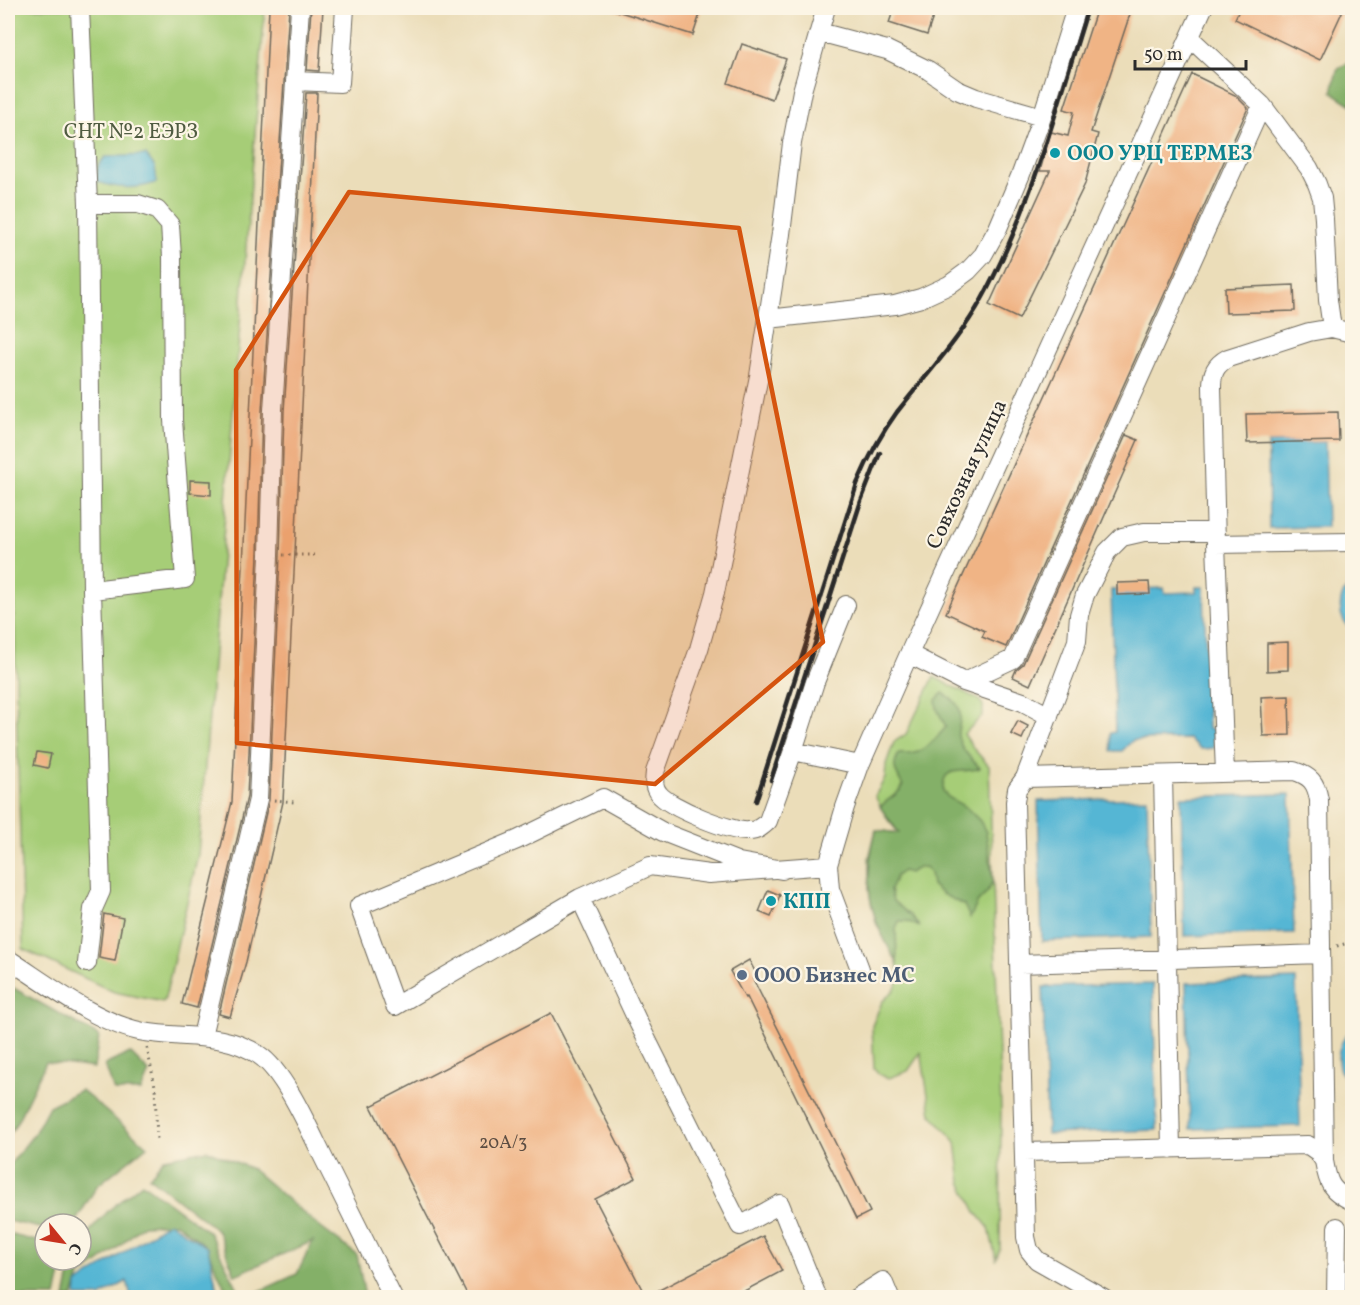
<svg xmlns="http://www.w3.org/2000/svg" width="1360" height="1305" viewBox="0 0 1360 1305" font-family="Vollkorn,serif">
<rect width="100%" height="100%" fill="#fcf5e5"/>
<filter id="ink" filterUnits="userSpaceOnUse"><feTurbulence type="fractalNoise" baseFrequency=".0167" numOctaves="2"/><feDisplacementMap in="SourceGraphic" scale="12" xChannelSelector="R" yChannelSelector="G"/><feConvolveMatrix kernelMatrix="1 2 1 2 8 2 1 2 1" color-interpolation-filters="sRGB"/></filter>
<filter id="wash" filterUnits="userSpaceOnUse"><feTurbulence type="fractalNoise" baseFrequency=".008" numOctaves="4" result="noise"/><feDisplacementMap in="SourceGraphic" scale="24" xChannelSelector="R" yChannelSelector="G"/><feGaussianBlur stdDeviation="1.35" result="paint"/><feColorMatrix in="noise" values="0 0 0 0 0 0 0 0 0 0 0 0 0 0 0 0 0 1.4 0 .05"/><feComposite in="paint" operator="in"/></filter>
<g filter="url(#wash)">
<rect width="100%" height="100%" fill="#ebddb9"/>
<!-- green -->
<path fill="#a6cd77" stroke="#687c51" stroke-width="1.5" d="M8,8H265L198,855L164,1002L114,992L23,949L8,385Z
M934,677L978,699L983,705V715L964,734L974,749L989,766L1001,1111L1000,1249L996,1259L989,1228L976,1212L961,1182L956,1142L931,1114L921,1052L908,1071L889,1078L880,1075L874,1068L872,1026L882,1002L894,990L900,978L897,962L876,923L869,891V858L876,830L899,833L888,820L875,796L885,778L886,764L894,742L906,734Z"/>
<!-- forest -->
<path fill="#84b068" stroke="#586e4a" stroke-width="1.5" d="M1352,60V105L1332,92L1337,70Z
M943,693C955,700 962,707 960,720C960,725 957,731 958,735C959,748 972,759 980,768C962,775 942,763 943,791L948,797L967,808L980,821L986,832L993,881L986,894L978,902L970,918L964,905L942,894L932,885L930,873L925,867L918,868L909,873L903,871L896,876L890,890L893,901L910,915L920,927L907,921H899L896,929L897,962C868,915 862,884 876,830L899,833L880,807C889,797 896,797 903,786C896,773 891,766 899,754C904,753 910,755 915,753C927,750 938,736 946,727L937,709L936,700Z
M8,985L99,1036L94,1068L46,1062L15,1126L8,1136Z
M130,1053L149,1072L141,1091H114L105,1065Z
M81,1090L147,1146L97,1186L74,1224H45V1229L8,1221V1167L34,1134L49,1106Z
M207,1150L252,1169L321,1228L357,1255L365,1297H247L297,1274L313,1241L235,1275L218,1231L149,1177L165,1158Z
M142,1183L209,1232L239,1291L225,1288L205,1245L176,1223L143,1225L113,1252L80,1276L73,1297L65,1298L73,1260H81V1241L109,1210Z
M8,1234L45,1243V1260H64L56,1297H8Z"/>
<!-- water -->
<path fill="#55b6d4" stroke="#407080" stroke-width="1.5" d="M146,155L155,167L157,182C138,190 115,189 96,181L98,166L105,157Z
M1325,442L1327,527L1269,528L1268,443Z
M1352,583V631C1337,618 1336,596 1352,583Z
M1196,587H1204L1208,729L1213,730L1214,748L1201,749L1189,739L1133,740L1122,751H1111L1110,733L1115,732L1111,590L1164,588L1165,593L1196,592Z
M1290,794L1294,933L1184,936L1181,797Z
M1147,798L1151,937L1042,941L1038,801Z
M1296,979L1300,1126L1190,1129L1186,983Z
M1153,984L1157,1130L1047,1134L1043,987Z
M1352,1030V1084C1332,1072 1335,1043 1352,1030Z
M169,1222L208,1248L219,1297H131L127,1281L100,1297H76L77,1284Z"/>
<g id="blocks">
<!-- building -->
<path fill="#f0b485" d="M269,8H289L262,410L258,555L247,797L197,1008L182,1004L232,802Z
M311,8H323L319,71L307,70Z
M615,8H702L693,35L614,10Z
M894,8H936L927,35L889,23Z
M1097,8H1132L1091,132L1098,134L1085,184L1019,319L989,305L1050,171H1040L1051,132L1068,136L1074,112L1064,109Z
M1240,8H1344L1320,60L1235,19Z
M742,44L786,59L772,99L728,83Z
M1192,74L1235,95L1248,108L1006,647L982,637L985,631L946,613Z
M306,93H317L283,802L246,962L230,1017L219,1014L269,800L280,556L284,411Z
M1294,285L1295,311L1226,313L1225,288Z
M1338,412L1339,441L1247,443L1246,414Z
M1126,435L1138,440L1030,685L1013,677L1016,670L1023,664Z
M190,480L211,481V495L190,493Z
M1149,582L1150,594L1117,595V583Z
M1288,642V670L1267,671V643Z
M1289,696L1290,735L1263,736L1261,697Z
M1018,721L1028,726L1022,739L1011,734Z
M37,752L51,754L48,768L34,765Z
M768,890L780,895L771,917L759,912Z
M104,914L123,918L115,961L99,958Z
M749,960L758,977L753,979L870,1212L856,1219L747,997L745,998L730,971Z
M551,1013L636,1178L595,1199L646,1297L763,1236L782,1271L731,1298H469L371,1106Z"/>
</g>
</g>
<g filter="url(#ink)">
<use href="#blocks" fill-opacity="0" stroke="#6e695d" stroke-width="1.5"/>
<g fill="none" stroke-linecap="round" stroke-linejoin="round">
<defs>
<path id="minor" d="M80,8L88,204L92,590L101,891L93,909L87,963
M826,8L819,32L887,50L928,70L957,90L976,98L1042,117
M819,32L802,91L792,143L781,234L759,376L715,593L699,649L655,772C654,781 653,787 659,794C669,807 732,833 749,831C757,831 762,827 768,821L793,751L815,682L846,605
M1190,38L1262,105L1309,168L1317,184L1322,198L1324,219L1328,300L1332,328
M295,81L340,83L345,8
M88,204H138L157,210L170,225L172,257L173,420L185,579L92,590
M768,319L895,305L921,298L949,285L968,271L983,255L998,228L1021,174L1042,117L1076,8
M1352,333L1332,328L1309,332L1228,358C1215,365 1212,373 1212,387L1216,544L1352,542
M1216,544L1225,773
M909,654L964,682L1023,702L1049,716
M964,682L1013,659L1262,105
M793,751L860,765
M1163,775L1171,1149
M1025,778L1294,771C1310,776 1316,782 1319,800L1324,1161C1328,1184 1331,1191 1352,1201
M782,870L739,862L663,832L603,798L517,840L359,906L395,1006L580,898L650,866L709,874L828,865
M580,898L638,1022L740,1226L780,1204L818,1298
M8,959C47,984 98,1024 144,1032C183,1039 223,1031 259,1055C286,1073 312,1136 328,1167C349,1210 371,1254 393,1298
M1020,964L1321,954
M860,969L830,889L828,865L845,807L860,765L909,654L1203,8
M202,1036L258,799L269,555L273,410L300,8
M1024,1152L1308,1145L1318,1152L1324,1161
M856,1298L883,1281L890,1298
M1104,1298L1037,1260L1029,1250L1026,1237L1015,802L1017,789L1025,778L1077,641L1079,615L1085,595L1107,552L1122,537L1144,532H1216
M1336,1298L1337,1227"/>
</defs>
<!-- minor casing -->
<use href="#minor" stroke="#6e695d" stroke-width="20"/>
<!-- path -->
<path stroke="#6e695d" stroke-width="3" stroke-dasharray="1.5 4.5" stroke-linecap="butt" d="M283,555H314
M274,800L294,802
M8,818V888
M1337,946L1352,942
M147,1048L155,1086L157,1142"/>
<!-- minor -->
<use href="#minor" stroke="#fff" stroke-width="18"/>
<!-- rail -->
<path stroke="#2b2b2b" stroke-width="4.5" d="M771,780L861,501L880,453
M756,801L857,484C868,458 881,434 897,412C926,375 959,340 982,299C1032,208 1057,105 1088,8"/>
</g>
</g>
<!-- marked area -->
<path fill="#d5540f" fill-opacity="0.2" stroke="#d5540f" stroke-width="4.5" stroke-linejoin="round" d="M349,192L739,228L823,642L655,784L237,743L236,370Z"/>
<!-- markers -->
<g fill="#0f9aa8" stroke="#fcf5e5" stroke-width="2">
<circle cx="1055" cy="153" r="6"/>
<circle cx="771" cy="901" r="6"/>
</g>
<circle fill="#5c6f8a" stroke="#fcf5e5" stroke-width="2" cx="742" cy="975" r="6"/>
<g text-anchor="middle" stroke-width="4.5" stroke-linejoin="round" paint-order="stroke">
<!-- number labels -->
<g font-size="18" fill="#5c4d42">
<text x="503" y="1148">20А/3</text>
</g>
<!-- park labels -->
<g font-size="21" fill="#505c42" stroke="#fcf5e5">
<text x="131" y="138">СНТ №2 ЕЭРЗ</text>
</g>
<!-- culture labels -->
<g font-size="21" font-weight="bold" fill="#0d838f" stroke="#fcf5e5" text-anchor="start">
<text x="1067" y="160">ООО УРЦ ТЕРМЕЗ</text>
<text x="783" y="908">КПП</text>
</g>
<!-- street labels -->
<g font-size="21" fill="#2b2b2b" stroke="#fcf5e5">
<text transform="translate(966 474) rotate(-65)" y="7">Совхозная улица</text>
</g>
<!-- service labels -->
<g font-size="21" font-weight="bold" fill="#4e5e75" stroke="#fcf5e5" text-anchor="start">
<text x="754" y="982">ООО Бизнес МС</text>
</g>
</g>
<!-- margin -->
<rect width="1360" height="1305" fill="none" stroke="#fcf5e5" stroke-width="30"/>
<!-- north arrow -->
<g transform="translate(63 1242) rotate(120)"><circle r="28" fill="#fcf5e5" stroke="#a8a49b" stroke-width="1.5"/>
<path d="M0-4.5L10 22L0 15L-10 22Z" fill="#c8321e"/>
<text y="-9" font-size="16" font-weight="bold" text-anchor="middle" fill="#2b2b2b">С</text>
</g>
<!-- scale -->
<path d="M1135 60v9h111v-9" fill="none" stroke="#2b2b2b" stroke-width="3"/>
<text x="1144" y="60" font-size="18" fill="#2b2b2b" stroke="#fcf5e5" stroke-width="4.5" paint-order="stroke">50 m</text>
</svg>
